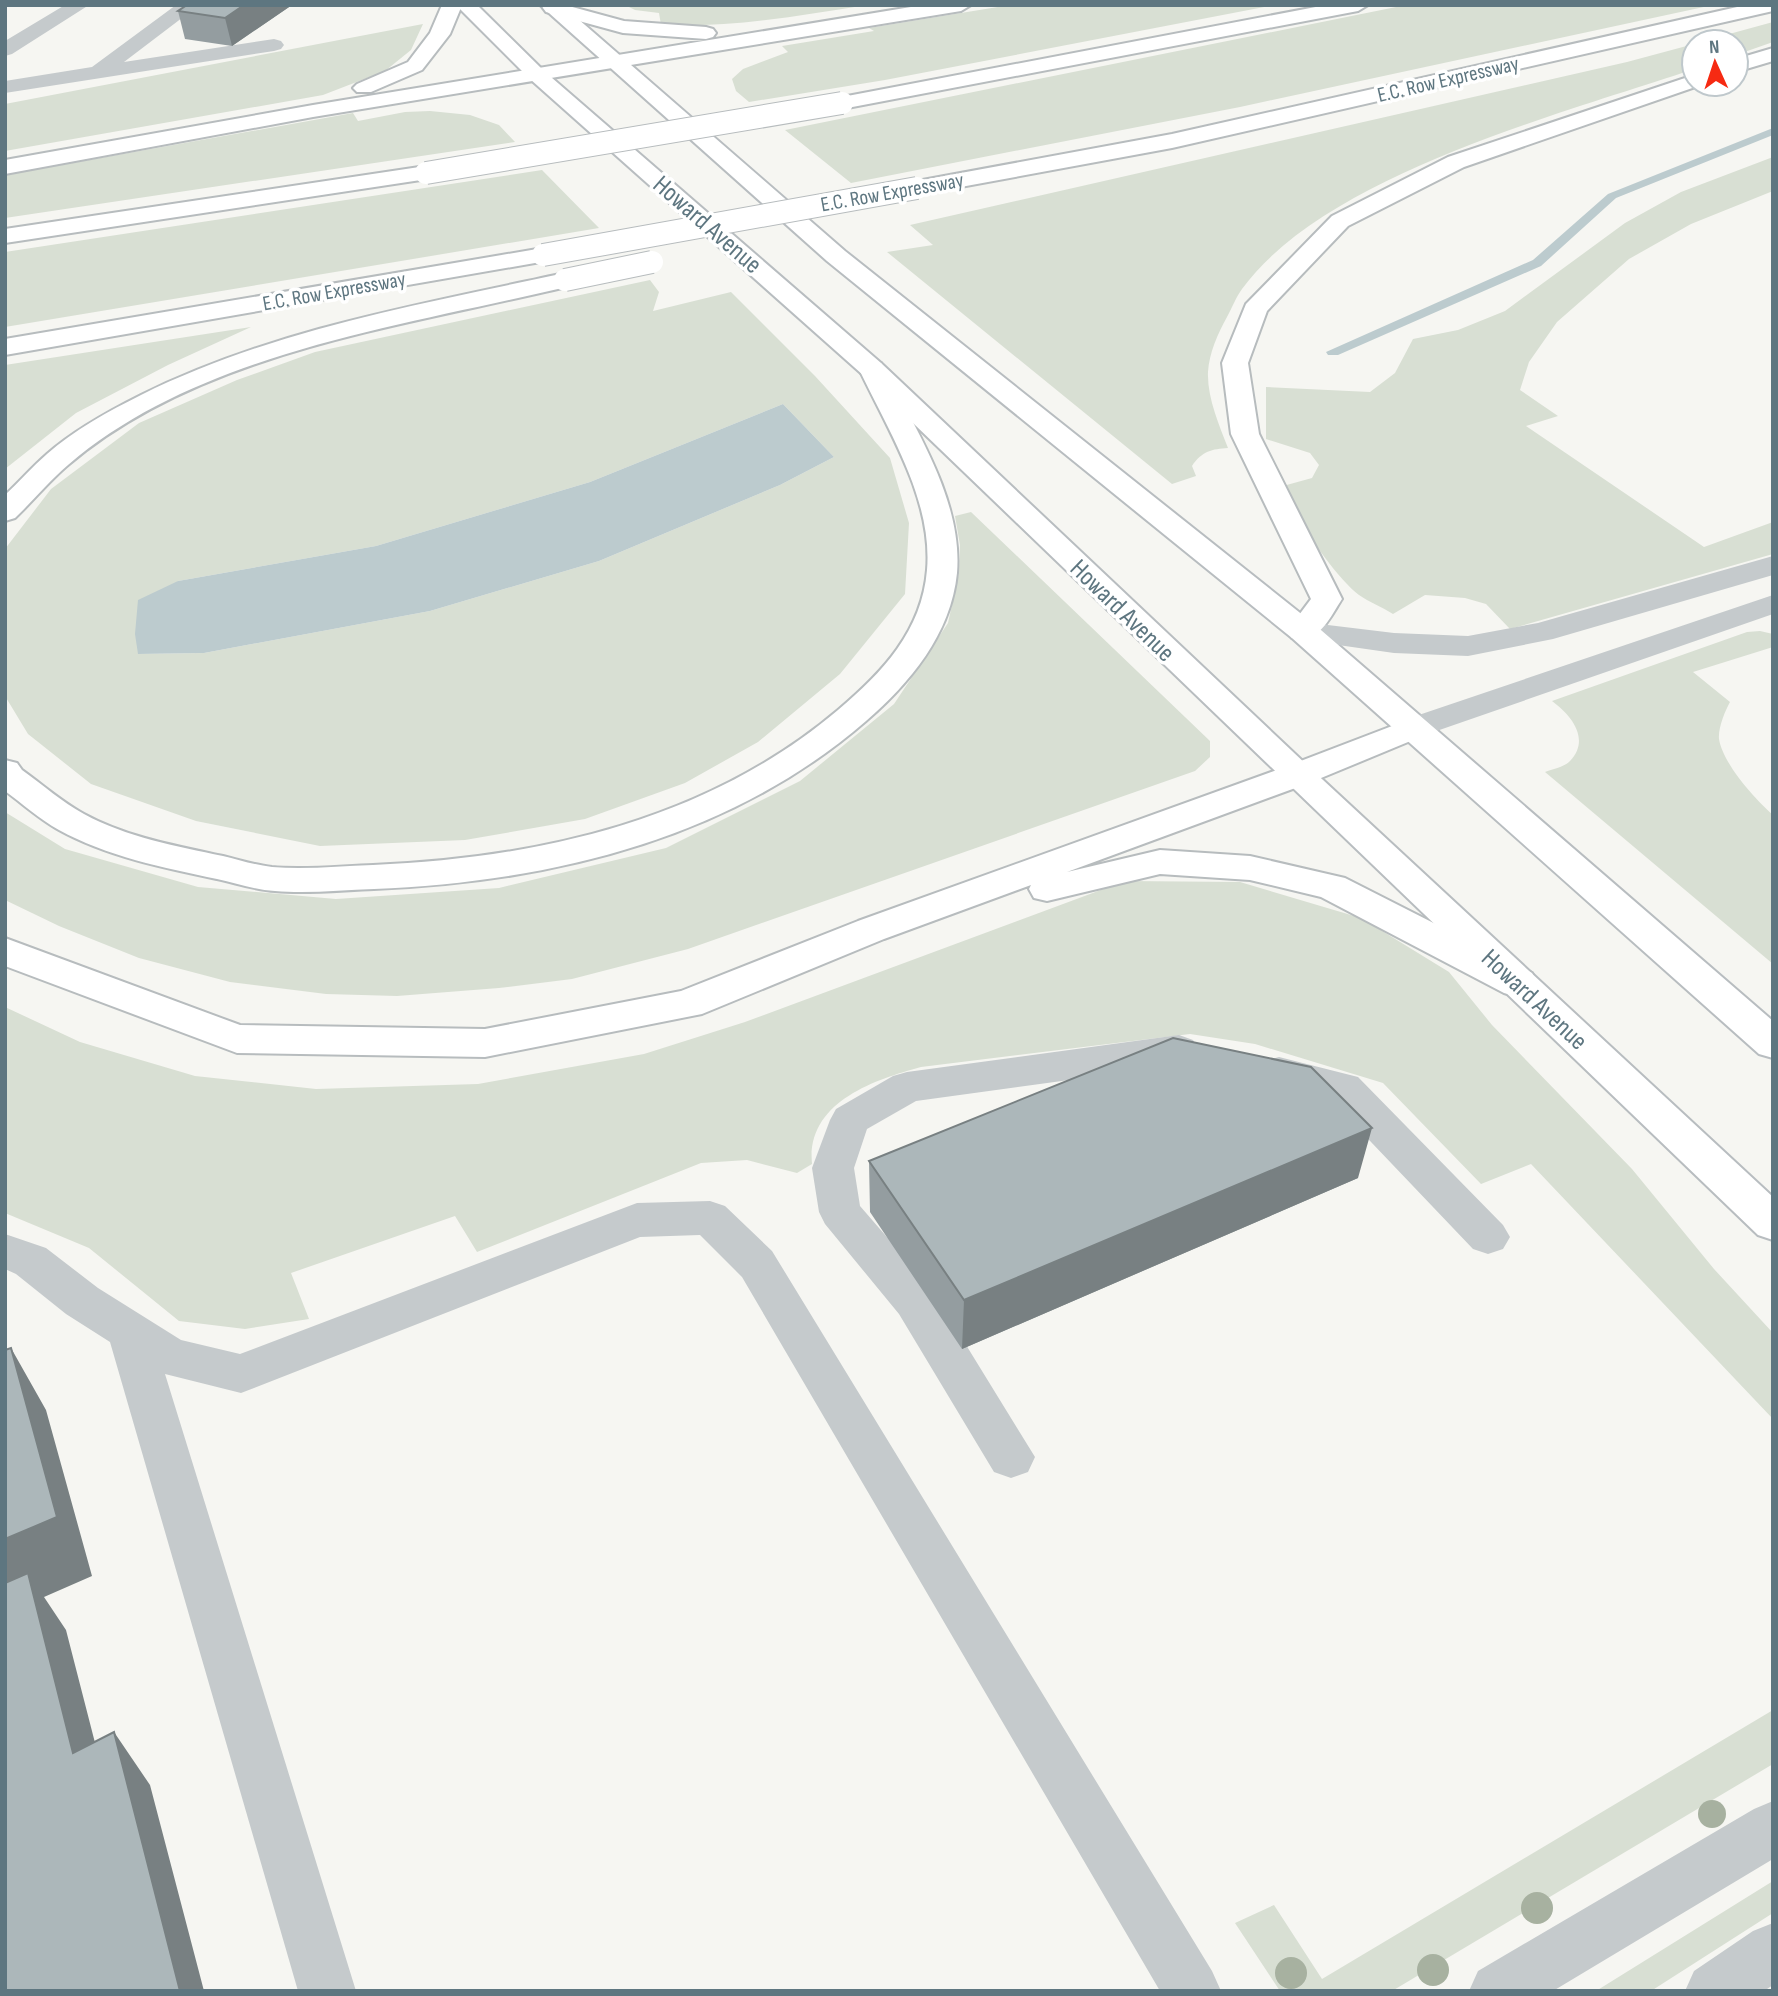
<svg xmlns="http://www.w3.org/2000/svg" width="1778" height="1996" viewBox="0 0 1778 1996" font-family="'Sofia Sans Condensed',sans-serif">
<rect width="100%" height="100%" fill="#f6f6f2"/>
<!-- green -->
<path fill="#d8dfd3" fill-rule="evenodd" d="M625,5H867C798,16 731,28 661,25L659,13L635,10Z
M1010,5H1275L885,80L749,102L736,91L732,79L743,69L788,52L782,46L874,31L869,28Z
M1406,5H1713L1240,107L851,183L785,130Z
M1773,22V42L1736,55V42H1700Z
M423,24L411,50L385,71L323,95L5,151V104Z
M1694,44V69C1562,114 1326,174 1242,289C1236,297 1232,308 1227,317C1218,333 1209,353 1208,372C1207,397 1219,425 1228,448C1212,449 1202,451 1192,466L1196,476L1172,484L887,252L933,245L910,225L1627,62Z
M430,111L470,115L499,125L515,142L5,218V175L353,113L358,121L405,112Z
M1773,157V191L1691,224L1629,259L1557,322L1529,362L1520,390L1558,416L1526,426L1704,547L1773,522V554L1510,629L1486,604L1465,598L1425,595L1393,614C1382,607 1369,602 1359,595C1335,577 1292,514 1283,486L1312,478L1319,465L1310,453L1266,439V387L1370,392L1395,373L1413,339L1458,330L1505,311L1625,223L1681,192Z
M542,170L599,228L5,327V252Z
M650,280L659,292L653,311L731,292L815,376L890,458L909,523L905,594L840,674L758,742L685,783L585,819L465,840L320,846L196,821L91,784L28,734L5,696V549L51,489L139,423L237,380L315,352ZM783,404L834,457L780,485L599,561L430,611L204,653L138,654L178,581L376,546L590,482Z
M251,327L168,365L76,413L5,469V365Z
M971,512L1210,741V757L1195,771L688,949L572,979L499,988L397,996L326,994L230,982L139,958L59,926L5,900V812L65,849L198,887L336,899L499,888L666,848L800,781L894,704L948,623L959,573L960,545L955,516Z
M1760,631L1773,634V647L1693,672L1730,702C1725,711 1718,728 1719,739C1723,764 1755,799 1773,815V964L1545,772C1552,769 1565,767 1570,761C1591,739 1571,715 1552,701L1747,632Z
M1125,881L1240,882L1361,918L1449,972L1492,1025L1632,1169L1714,1269L1773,1333V1419L1531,1164L1481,1184L1383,1083L1255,1044L1190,1034L921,1067C873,1080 806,1103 812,1164L797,1173L747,1160L701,1163L477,1252L455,1216L291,1273L309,1319L245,1329L179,1321L89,1248L5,1213V1007L80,1042L195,1076L316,1089L478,1084L644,1054L745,1022Z
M1773,1710V1764L1392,1991H1280L1235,1923L1274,1905L1322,1979Z
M1773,1881V1913L1651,1991H1596Z"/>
<!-- water -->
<path fill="#bccbce" d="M783,404L834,457L780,485L599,561L430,611L204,653L138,654L135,634L138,600L178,581L376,546L590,482Z"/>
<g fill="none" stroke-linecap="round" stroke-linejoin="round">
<!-- stream -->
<path fill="#bccbce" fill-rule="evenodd" d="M1773,128V135L1616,198L1541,266L1338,355H1328L1326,352L1533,260L1608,194Z"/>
<defs>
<path id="major" d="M456,5H477L544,71L881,363L1309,767L1773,1197V1240L1758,1235L863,375L530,79Z
M540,5H562L845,251L1314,624L1773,1021V1058L1759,1054L1292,638L827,261Z"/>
<path id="highway" d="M442,5H462L450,34L422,70L371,92H357L353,88L357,84L408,62L430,33Z
M545,5H565L624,21L706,27L713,29L716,33L713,37L706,39L623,33L546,12L543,8Z
M923,5H971L961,11L313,117L5,174V160L313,105Z
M1326,5H1368L1358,11L842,109L834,108L831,103L834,98L842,97Z
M1746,5H1773V11L1172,148L917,195L909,193L905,188L909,183L917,181L1172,134Z
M1773,48V61L1736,72V59Z
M1694,75V84L1701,85L1464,167L1348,226L1267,311L1248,363L1259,434L1342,599C1329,619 1319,644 1292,638L1287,631L1311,599L1231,434L1222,363L1246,304L1332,216L1448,157Z
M426,166L434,168L437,173L434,178L5,243V229Z
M543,248L552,250L555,255L552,260L5,355V339Z
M565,273L574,275L577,280L574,285C408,326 202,350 68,465C49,481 33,501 15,518L5,521V495C19,482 32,467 47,454C74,430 109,411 141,395C274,329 422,304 565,273Z
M872,361L881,363L885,369C916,430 963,502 957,573C951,634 910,683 866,721C730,839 550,882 374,889C342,890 307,894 275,891C255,890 236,883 217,879C164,868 106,856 59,830C39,819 23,804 5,791V760L17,763L22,770C43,785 62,802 84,814C126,837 176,846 223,856C239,860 255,865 272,867C305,870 340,866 373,865C540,858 708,820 838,710C882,673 922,631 927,570C933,500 888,430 859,369L863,363Z
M1413,718L1425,721L1430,728L1425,735L1309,783L1067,872L1160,850L1250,856L1332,875L1345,878L1532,973L1537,983L1532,993L1518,997L1504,993L1321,897L1250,880L1160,874L1047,901L1034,898L1029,889L1031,885L884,939L702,1014L485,1057L237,1053L5,966V938L240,1025L485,1029L681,991L858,921L1285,767Z"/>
</defs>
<!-- major casing -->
<use href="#major" stroke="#b8bdc0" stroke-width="4"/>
<!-- highway casing -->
<use href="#highway" stroke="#b7bcbe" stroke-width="4"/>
<!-- minor -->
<path fill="#c5cacc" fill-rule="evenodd" d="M65,5H89L12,54L5,56V41Z
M176,5H199L124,62L274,39L281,41L284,45L281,49L274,51L5,93V81L92,67Z
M1773,556V575L1553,639L1468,656L1394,653L1303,640L1292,638L1287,631L1292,624L1303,622L1394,633L1468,636L1538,623Z
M1773,595V614L1425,735L1413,738L1401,735L1396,728L1401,721Z
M1179,1035L1193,1040L1199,1050L1193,1060L1179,1065L916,1101L867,1129L854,1168L860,1206L931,1288L1035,1457L1028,1472L1011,1478L994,1472L899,1314L825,1224L819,1212L812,1168L830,1120L836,1109L893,1076L907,1072Z
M1279,1057L1358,1077L1503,1225L1510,1237L1503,1249L1488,1254L1473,1249L1331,1100L1265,1083L1259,1072L1265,1061Z
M710,1201L725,1206L772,1251L1212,1971L1221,1991H1160L742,1277L700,1235L640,1237L241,1393L165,1374L356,1991H298L110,1342L66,1314L16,1274L5,1269V1234L46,1248L98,1288L181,1340L240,1354L637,1203Z
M1773,1801V1859L1553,1991H1469L1478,1971L1754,1809Z
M1773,1923V1985L1764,1991H1685L1694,1971L1753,1931Z"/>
<!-- major -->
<use href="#major" fill="#fff" fill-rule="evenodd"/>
<!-- highway -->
<use href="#highway" fill="#fff" fill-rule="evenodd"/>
<defs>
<path id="highway-bridge" d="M426,173L842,103
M543,255L917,188
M565,280L652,262"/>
</defs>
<!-- highway-bridge casing -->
<use href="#highway-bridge" stroke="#b7bcbe" stroke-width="24" stroke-linecap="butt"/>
<!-- highway-bridge -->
<use href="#highway-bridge" stroke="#fff" stroke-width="22"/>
</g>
<!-- trees -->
<g fill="#a7b1a0">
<circle cx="1712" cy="1814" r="14"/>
<circle cx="1537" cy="1908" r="16"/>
<circle cx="1433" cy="1970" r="16"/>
<circle cx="1291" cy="1973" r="16"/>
</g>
<!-- wall -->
<path fill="#949da0" d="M292,5L232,46L185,39L178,11Z
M869,1161L1358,1178L962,1349L870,1212Z"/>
<!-- shaded-wall -->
<path fill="#788082" d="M244,5H292L232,46L225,18Z
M1372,1128L1358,1178L962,1349L964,1300Z
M11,1348L46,1410L92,1576L44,1597L66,1630L111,1805L73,1753L5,1613V1539Z
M114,1732L150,1785L204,1991H180Z"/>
<!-- building -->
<path fill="#acb7ba" stroke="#788082" stroke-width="2" d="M187,5H244L225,18L178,11Z
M1173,1038L1311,1067L1372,1128L964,1300L869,1161Z
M11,1348L57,1517L5,1539V1350Z
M28,1573L73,1753L114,1732L180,1991H5V1583Z"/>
<g text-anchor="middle" stroke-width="7" stroke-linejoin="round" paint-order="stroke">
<!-- far-street labels -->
<g font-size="21" fill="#5e7680" stroke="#fff">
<text transform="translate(1448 79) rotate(-13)" y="7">E.C. Row Expressway</text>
<text transform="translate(892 192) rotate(-10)" y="7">E.C. Row Expressway</text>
<text transform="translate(334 291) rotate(-10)" y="7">E.C. Row Expressway</text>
</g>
<!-- street labels -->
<g font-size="26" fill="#5e7680" stroke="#fff">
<text transform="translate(708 224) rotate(41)" y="9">Howard Avenue</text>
<text transform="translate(1123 610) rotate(44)" y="9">Howard Avenue</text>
<text transform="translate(1535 999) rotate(43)" y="9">Howard Avenue</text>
</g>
</g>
<!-- border -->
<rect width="1778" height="1996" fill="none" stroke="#5e7680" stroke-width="14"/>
<!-- north arrow -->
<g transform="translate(1715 63) rotate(357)"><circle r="33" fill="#ffffff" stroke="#bfc8cc" stroke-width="2"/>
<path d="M0-5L12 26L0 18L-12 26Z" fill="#f62a12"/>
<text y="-10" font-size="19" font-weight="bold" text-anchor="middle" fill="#5e7680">N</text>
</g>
</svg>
